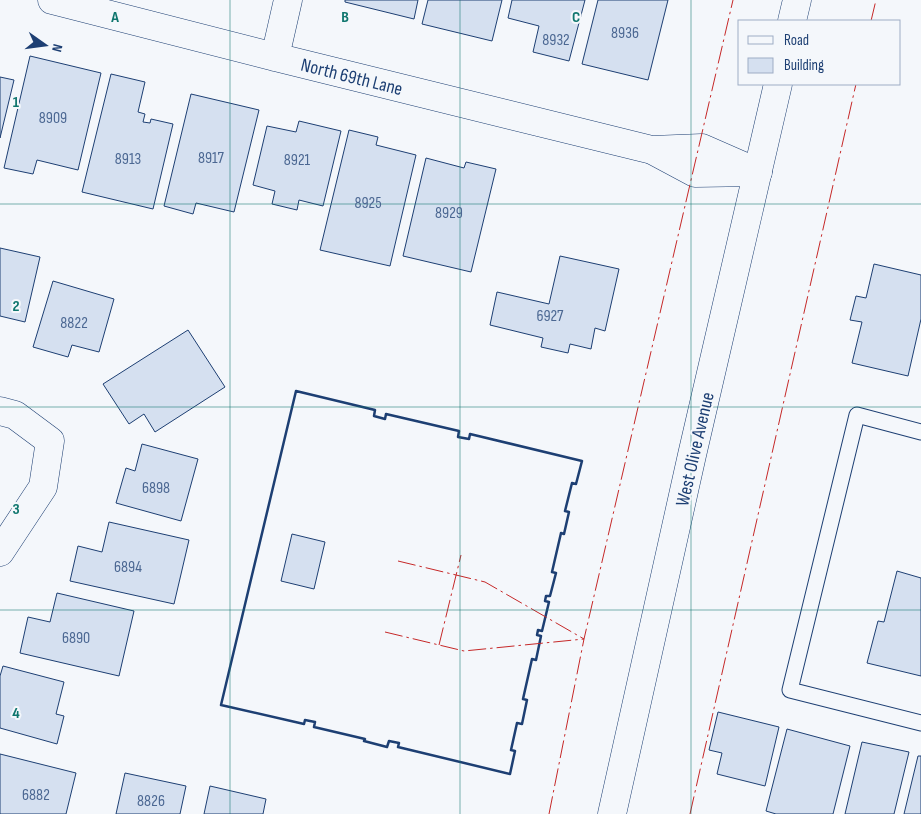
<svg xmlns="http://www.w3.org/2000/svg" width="921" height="814" viewBox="0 0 921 814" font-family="'Sofia Sans Condensed',sans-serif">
<rect width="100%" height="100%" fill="#f4f7fb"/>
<!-- building -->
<path fill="#d5e0f0" stroke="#1d3f73" d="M345,0H418L414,19L345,2Z
M428,0H502L492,41L422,24Z
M512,0H585L569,61L533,52L539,26L508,18Z
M598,0H668L648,80L582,64Z
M30,56L101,73L78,170L37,160L33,174L4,168Z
M111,74L145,82L138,112L145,114L143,122L150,123L151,119L173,124L153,209L82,192Z
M0,77L14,80L0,138Z
M191,94L259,110L234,212L196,203L193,214L164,206Z
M299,121L341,131L323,206L299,200L297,210L272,204L275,191L253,185L267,126L296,132Z
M349,130L378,137L376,145L416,155L390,266L320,250Z
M426,158L464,168L466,162L496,169L471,272L403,256Z
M0,248L40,257L25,322L0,316Z
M560,256L619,269L605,331L595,328L591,349L570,344L568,353L541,347L543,338L490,325L497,292L549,304Z
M874,264L921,275V319L908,376L852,363L862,322L850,320L856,296L866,298Z
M53,281L114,299L99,352L72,345L68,357L33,347Z
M188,330L225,387L155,432L144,414L129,424L103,384Z
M142,444L198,459L181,521L116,503L126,468L135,471Z
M109,522L189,540L174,604L70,581L78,546L102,552Z
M292,534L325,542L314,589L281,581Z
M897,571L921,578V676L867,663L878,621L884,622Z
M57,593L134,611L119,676L20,653L28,617L50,622Z
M3,666L64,682L56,714L64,716L57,744L0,728V676Z
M718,712L779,727L765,786L717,774L722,753L709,750Z
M787,729L850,746L833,814H776L766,811Z
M862,742L909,752L894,814H845Z
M0,754L76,773L66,814H0Z
M918,756H921V814H904Z
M125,773L186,786L180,814H116Z
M210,786L266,799L263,814H204Z"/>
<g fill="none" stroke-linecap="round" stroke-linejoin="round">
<defs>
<path id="service" d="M921,432L857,415L790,690L921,723"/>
<path id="minor" d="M52,0L275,57L652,150L695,173L758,172
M275,57L288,0
M652,150L702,148L750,169
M0,411L15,415L50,441L43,487L0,552"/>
<path id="secondary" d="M792,21L797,0
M612,814L692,455L778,84"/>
</defs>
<!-- service casing -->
<use href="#service" stroke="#1d3f73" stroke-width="17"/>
<!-- minor casing -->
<use href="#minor" stroke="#1d3f73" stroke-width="29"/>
<!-- secondary casing -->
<use href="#secondary" stroke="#1d3f73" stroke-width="29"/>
<!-- service -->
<use href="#service" stroke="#f4f7fb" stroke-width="15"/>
<!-- minor -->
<use href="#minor" stroke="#f4f7fb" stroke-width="28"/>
<!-- secondary -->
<use href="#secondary" stroke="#f4f7fb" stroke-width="28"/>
<!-- wall -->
<path stroke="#1d3f73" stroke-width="2.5" d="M296,391L375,410L374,416L385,419L386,414L459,431L458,437L469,439L470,434L582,461L576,484L572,483L565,511L569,512L564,534L561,533L552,572L556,573L550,596H546L545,601L549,602L542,631L538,630L537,635L541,636L536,660L532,659L523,699L527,700L522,724L517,723L511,750L515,751L510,774L398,747L399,743L389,741L387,747L364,741L365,739L314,727L315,722L305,720L304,724L221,705Z"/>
<!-- power -->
<path stroke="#c62828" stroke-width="1" stroke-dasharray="18 4 2.5 4" stroke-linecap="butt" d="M871,21L876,0
M398,561L485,582L584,639
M385,632L464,651L584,639
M439,645L461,555
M549,814L584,639L733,0
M690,814L856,84"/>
</g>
<!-- grid -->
<path fill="none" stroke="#0f766e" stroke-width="1" stroke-opacity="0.55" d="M230,0V814M460,0V814M691,0V814M0,204H921M0,407H921M0,610H921"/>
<g text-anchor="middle" stroke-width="4" stroke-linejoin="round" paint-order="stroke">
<!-- number labels -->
<g font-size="16" fill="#4b6792">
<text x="625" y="38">8936</text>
<text x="556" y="45">8932</text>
<text x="53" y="123">8909</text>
<text x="211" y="163">8917</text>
<text x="128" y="164">8913</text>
<text x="297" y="165">8921</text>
<text x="368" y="208">8925</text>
<text x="449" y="218">8929</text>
<text x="550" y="321">6927</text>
<text x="74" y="328">8822</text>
<text x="156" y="493">6898</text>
<text x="128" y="572">6894</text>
<text x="76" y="643">6890</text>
<text x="36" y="800">6882</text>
<text x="151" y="806">8826</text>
</g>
<!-- street labels -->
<g font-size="19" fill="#1d3f73" stroke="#f4f7fb">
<text transform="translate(352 76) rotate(14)" y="7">North 69th Lane</text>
<text transform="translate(694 449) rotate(-77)" y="7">West Olive Avenue</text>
</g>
</g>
<g font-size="16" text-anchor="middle" font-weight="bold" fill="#0f766e" stroke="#f4f7fb" stroke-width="4" stroke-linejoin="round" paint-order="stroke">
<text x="115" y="22">A</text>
<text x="345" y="22">B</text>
<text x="576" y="22">C</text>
<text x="16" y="107">1</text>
<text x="16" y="311">2</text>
<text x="16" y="514">3</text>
<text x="16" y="718">4</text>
</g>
<!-- legend -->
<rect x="738" y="20" width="162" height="65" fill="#f4f7fb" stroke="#9eadc5"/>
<rect x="748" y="36" width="25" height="8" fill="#f4f7fb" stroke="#9eadc5"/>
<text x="784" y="45" font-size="15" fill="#1d3f73">Road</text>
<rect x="748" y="58" width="25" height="15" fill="#d5e0f0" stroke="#9eadc5"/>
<text x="784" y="70" font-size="15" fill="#1d3f73">Building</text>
<!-- north arrow -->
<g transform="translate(45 45) rotate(104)" stroke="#f4f7fb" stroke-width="4" paint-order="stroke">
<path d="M0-4L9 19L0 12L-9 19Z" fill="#1d3f73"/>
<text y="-8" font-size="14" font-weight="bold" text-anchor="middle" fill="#1d3f73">N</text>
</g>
</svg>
